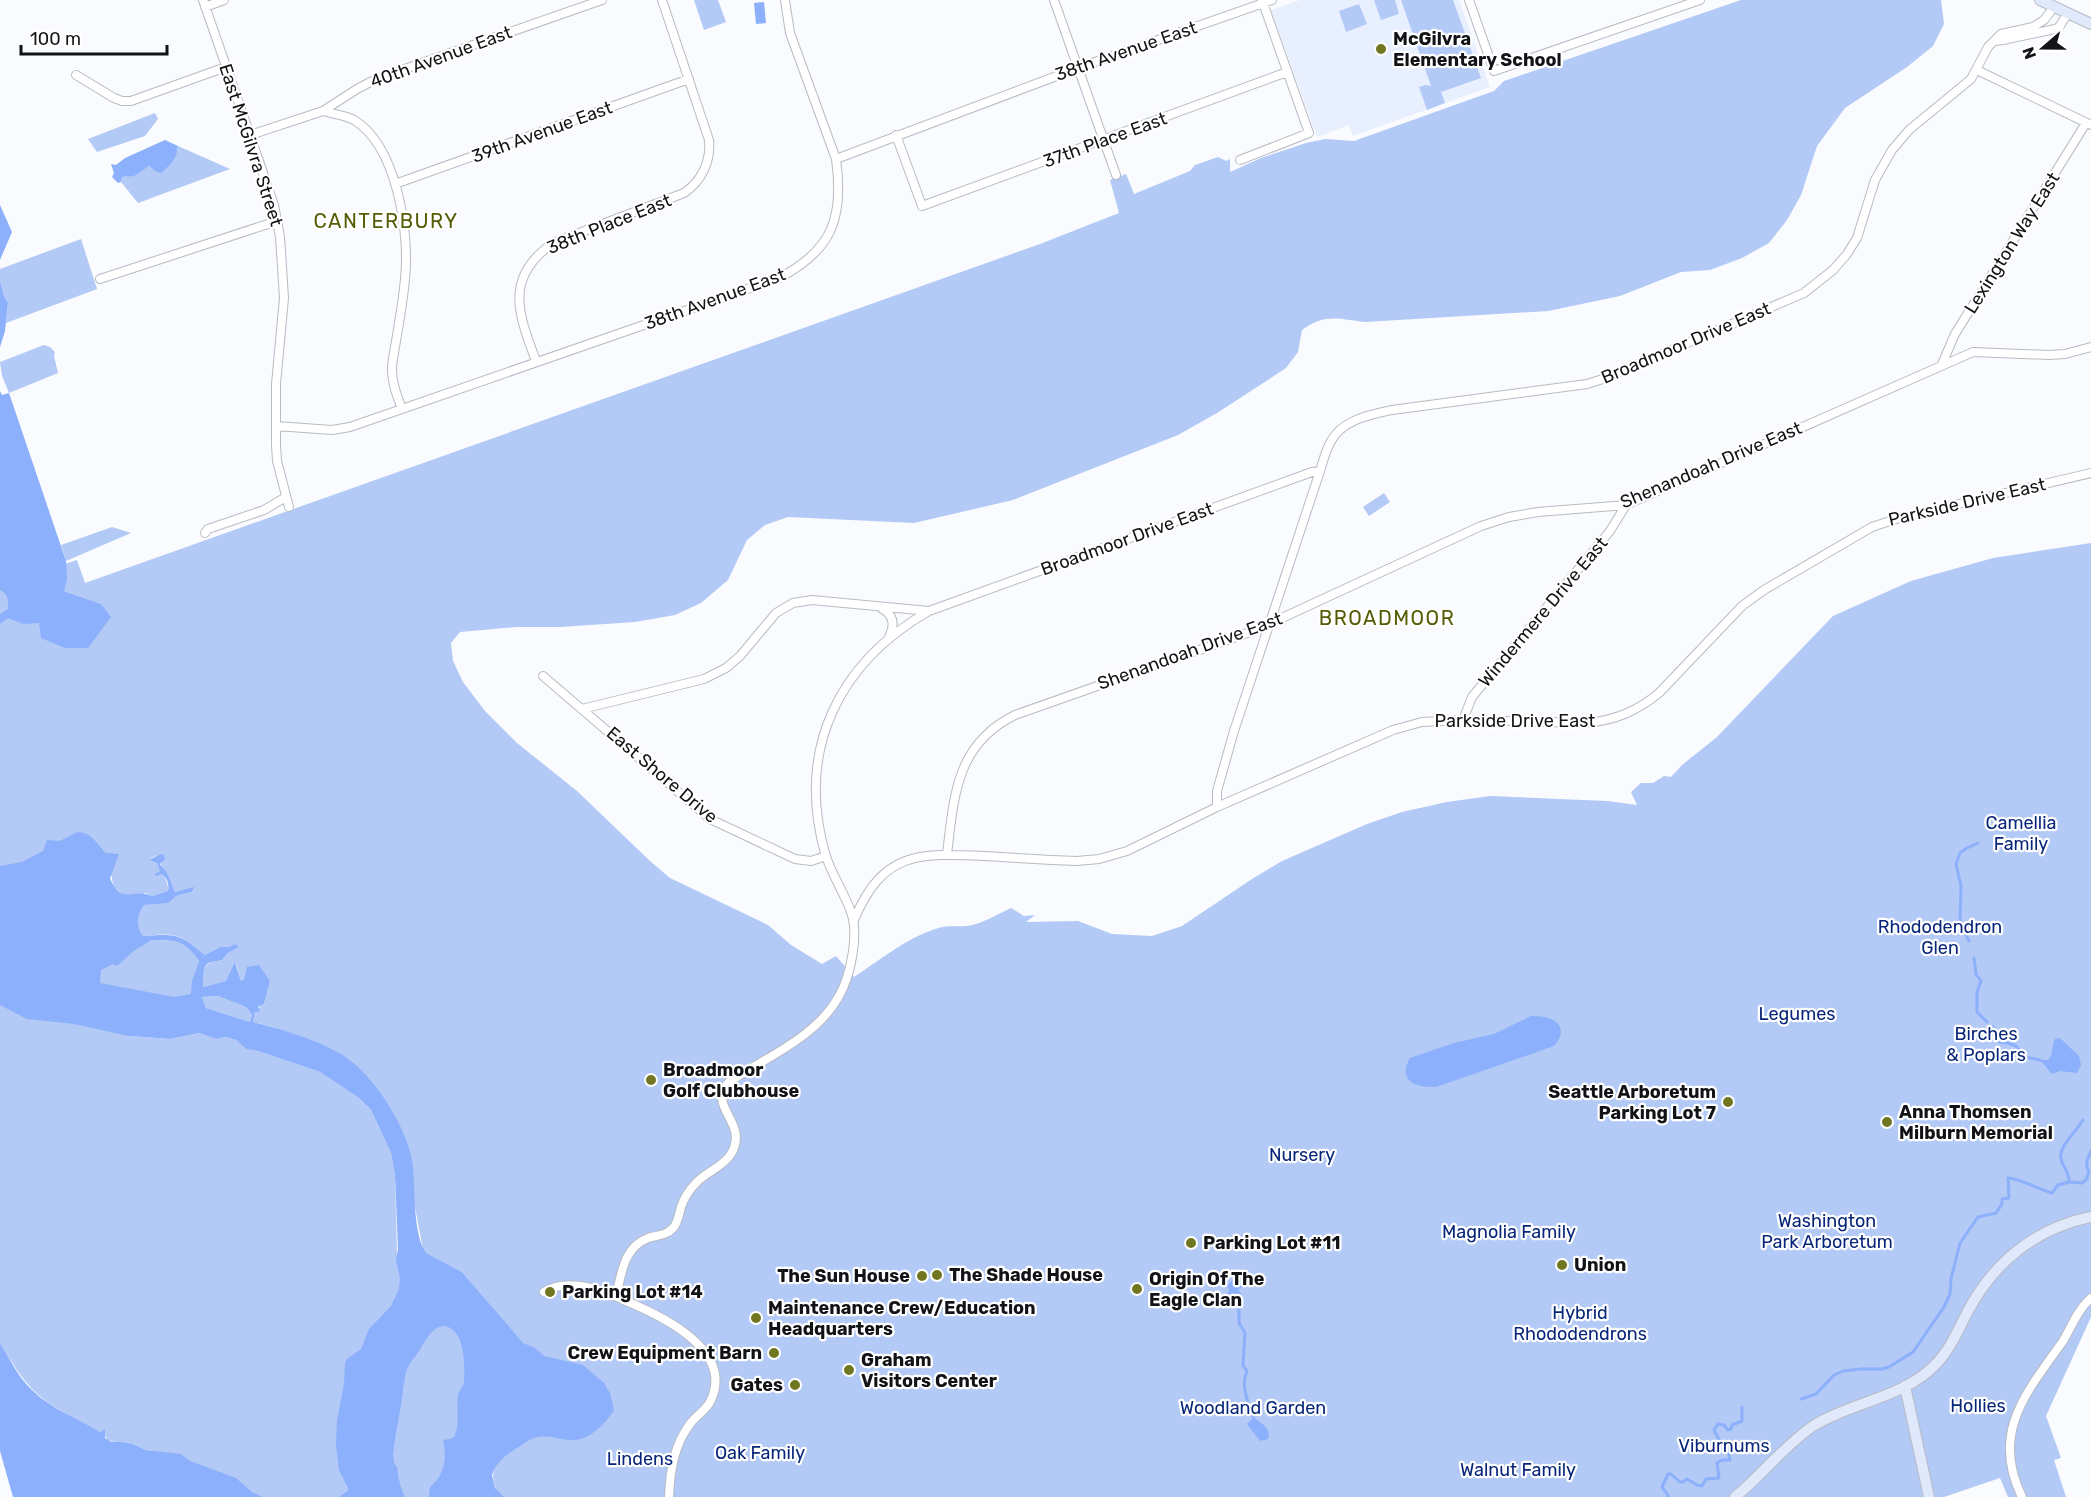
<svg xmlns="http://www.w3.org/2000/svg" width="2091" height="1497" viewBox="0 0 2091 1497" font-family="Rubik,sans-serif">
<rect width="100%" height="100%" fill="#f9fbfe"/>
<!-- built -->
<path fill="#e8effe" d="M1300,0H1459L1490,87L1353,136L1349,125L1317,137L1271,10Z"/>
<!-- green -->
<path fill="#b3c9f6" d="M694,0H718L726,22L704,30Z
M1374,0H1395L1399,14L1381,20Z
M1401,0H1453L1481,78L1441,92L1445,103L1427,110L1419,87L1426,85L1431,86Z
M1741,0H1941L1944,24L1933,46L1907,67L1845,108L1817,146L1801,195L1787,220L1769,243L1742,258L1710,270L1681,272L1620,296L1548,311L1365,322C1338,319 1325,313 1302,330L1298,352L1286,368L1217,413L1178,435L1013,500L914,523L788,517L765,525L747,540L728,580L701,603L675,615L635,622L560,627H516L460,632L451,643L453,661L463,682L485,711L517,743L577,791L650,861L670,878L768,925L791,945L822,964L836,956L854,977C880,960 905,939 935,929C946,925 956,927 967,926C982,924 998,914 1011,908L1024,916L1035,915L1026,922L1078,921L1112,934L1152,936L1182,926L1252,879L1282,861L1367,824L1402,812L1447,802L1490,796L1607,801L1637,805L1631,792L1641,783H1653L1664,776L1671,777L1682,765L1717,737L1833,616L1911,581L1993,558L2091,543V1317L2046,1416L2061,1458L2054,1460L2066,1497H2008L2000,1478L1944,1497H499C487,1471 494,1462 517,1448L491,1306L462,1272L425,1253L423,1250L415,1207L385,1101L351,1061L321,1045L272,1027L253,1022C254,1013 256,1008 264,1004L270,981H241L236,963L226,981L203,987L204,968L209,963L222,960L228,953L238,947H220L205,955C179,933 176,933 143,936C136,924 136,917 144,905L168,902L176,896L192,892L193,888L175,892C170,878 159,868 160,854L151,858V861L157,863C160,873 169,879 168,891L152,896L146,893L130,896L121,894L114,888L106,853L93,838L77,832L59,841L51,856L0,869V564L5,579L101,604L64,591L55,567L77,560L85,583L1040,244L1119,213L1110,180L1126,174L1134,194L1190,171L1195,165L1218,157L1226,161L1230,159V172L1261,158L1306,143L1325,139L1354,141L1494,91L1504,81Z
M1359,4L1367,24L1346,32L1339,11Z
M155,113L158,119L145,136L97,152L88,139Z
M178,146L230,169L138,203L121,182L122,177H126L149,166L155,171L178,150Z
M81,239L97,289L6,323L8,303L4,296L0,280V269Z
M44,345L50,347L55,352L54,356L58,373L9,393L2,376L0,362Z
M1384,493L1390,502L1369,516L1363,507Z
M112,527L131,533L66,561L61,545Z
M152,940C176,940 184,940 199,961L192,980L196,995L187,1005L110,998L92,979L98,966Z
M0,952L129,1036L170,1039L199,1033L216,1039L226,1037L236,1040L246,1049L258,1051L320,1072L359,1098L371,1110L391,1153L395,1176L397,1254L413,1271L355,1497H237L161,1452L146,1450L133,1444L108,1441L104,1433C95,1431 87,1425 79,1421C34,1397 26,1386 0,1343Z
M218,996L246,1007L252,1015L250,1022L206,1008L202,997Z
M420,1310L477,1328L455,1497H370Z"/>
<!-- water -->
<path fill="#8cb0fb" fill-rule="evenodd" d="M764,2L766,23L756,24L754,3Z
M165,140L178,146C177,159 170,165 161,173L155,171L149,166L134,176L122,177L121,182L118,183L112,177L114,173L111,164L116,165L125,158Z
M0,205L12,232L0,260Z
M0,280L4,296L8,303L5,331L0,347Z
M0,391L2,395L9,393L66,561L67,579L64,591L101,604L111,617L88,648H65L41,638L39,623L23,624L8,618L0,624V614L8,609C8,601 9,594 0,590Z
M77,832C91,832 97,843 106,853L119,854L110,878C121,907 133,887 152,896L168,891C169,883 168,880 162,874L156,876L155,874L160,871L157,863L151,861V859L160,854L164,855L165,859L160,864L167,873L175,892L194,887L192,892L176,896L168,903L144,905C136,917 136,924 143,936C176,934 179,933 205,955L220,947H229L235,944L239,947L228,953L222,960L208,963L204,968L203,987L226,981L235,962L241,981L244,980L247,967L259,965L270,981L264,1004L258,1007L260,1012H255L253,1022C281,1029 329,1043 351,1061C378,1082 410,1133 413,1167C415,1189 413,1235 426,1253L462,1272L523,1343L535,1348L544,1356L583,1365L604,1383L610,1393L614,1410C606,1423 591,1439 574,1440C562,1441 550,1434 537,1437C529,1439 524,1444 517,1448C505,1456 497,1461 492,1475L495,1488L504,1497H429L430,1487C445,1475 447,1458 443,1440C447,1439 453,1440 455,1435C460,1423 456,1405 458,1395C459,1390 463,1388 464,1382C465,1368 465,1340 453,1330C439,1318 428,1336 422,1346C418,1354 411,1360 407,1369C403,1382 403,1397 400,1410C398,1425 394,1440 393,1455L394,1463L397,1467C398,1478 400,1486 405,1497H339L349,1490L339,1470L336,1446L337,1420L344,1384L345,1363L347,1359L361,1349L369,1329L391,1306L399,1289L400,1279L396,1260L398,1249L395,1176L391,1153L371,1110L359,1098L320,1072L258,1051L246,1049L236,1040L226,1037L216,1039L199,1033L170,1039L129,1036L74,1024L27,1019L0,1005V866L22,862L43,851L47,840L59,841ZM152,940C176,940 184,940 199,961L192,980L191,994L174,997L100,983L101,970L113,964L117,966L135,950ZM218,996L246,1007L252,1015L250,1022L206,1008L202,997Z
M1531,1016C1551,1015 1572,1025 1554,1046L1436,1087C1416,1088 1397,1081 1410,1058L1454,1043L1494,1034Z
M2060,1038L2079,1056L2081,1065L2077,1073L2060,1071L2052,1074L2040,1060H2048C2054,1054 2051,1046 2055,1039Z
M1237,1274H1240L1242,1287L1238,1290L1241,1293L1243,1304L1238,1307L1231,1304L1227,1297L1229,1289L1227,1286Z
M0,1343C10,1359 18,1377 32,1390C51,1409 77,1418 100,1432L105,1429V1438L111,1442H121L133,1444L146,1450L181,1454L190,1461L236,1478L252,1492L263,1497H0Z
M1254,1417C1260,1424 1272,1427 1268,1439L1260,1441L1247,1424Z"/>
<!-- pier -->
<path fill="#f9fbfe" d="M0,1450V1451L13,1497H0Z"/>
<g fill="none" stroke-linecap="round" stroke-linejoin="round">
<!-- stream -->
<path stroke="#8cb0fb" stroke-width="3" d="M1969,941L1960,921L1961,886L1956,864L1960,853L1967,848L1978,843
M1974,958L1976,974L1981,981L1977,992V1012L1987,1022
M1992,1026L1999,1033V1042L2008,1043L2016,1046L2025,1057L2040,1060
M2069,1182C2069,1171 2063,1168 2061,1159C2058,1147 2077,1131 2083,1120
M1239,1307V1323L1245,1333L1243,1366L1247,1371C1240,1387 1249,1398 1249,1412L1254,1417
M1801,1399L1816,1394L1834,1375L1843,1371L1861,1369H1882L1889,1367L1913,1352L1944,1307L1950,1294L1951,1279L1960,1243L1978,1217L1996,1213L2002,1204V1199L2009,1198L2008,1178C2017,1177 2042,1191 2052,1193L2058,1185L2069,1182L2082,1183L2086,1180L2089,1171L2087,1168V1160L2091,1151
M1669,1497L1662,1487L1668,1474H1671L1680,1482H1683L1687,1479L1697,1485L1702,1486L1706,1479L1719,1478L1717,1463L1722,1460H1730L1728,1450L1723,1447L1714,1430L1718,1424L1724,1425L1728,1430L1731,1429L1732,1425L1742,1421V1407"/>
<defs>
<path id="street" d="M203,0L260,164L274,205L280,237L284,298L276,384V444L277,461L289,507
M785,0L790,33L836,159
M1054,0L1116,175
M1469,0L1494,71L1700,0
M205,7L224,0
M1995,41L2003,40L2055,29L2059,27L2068,13
M1977,70L2091,125
M76,75L114,98L122,101H131L226,67
M323,111C333,114 345,115 354,120C397,146 410,233 405,279C403,301 399,324 395,347C394,354 392,362 392,369C392,383 397,396 402,409
M250,135L323,111L357,89L376,79L602,0
M896,135L922,206L1287,72
M1240,160L1309,133L1262,0
M395,184L689,79
M100,279L277,221
M536,361C519,315 503,278 553,243L684,193C702,181 711,161 709,140L662,0
M1942,364L1955,334L2086,123
M276,426L332,430L350,427L779,278C833,250 844,217 836,159L1078,68L1272,0
M205,533L208,529L264,510L286,497
M881,608C894,615 895,625 889,637
M543,676L710,819L795,859L811,861L826,856
M582,709L704,679L726,668L740,656L776,613L793,603L812,600L929,611
M1463,720L1472,697L1610,531L1626,505
M1217,807V791L1234,731L1320,471
M947,854C954,796 956,744 1015,715L1256,630L1481,526L1509,517L1538,512L1626,505L1973,352L2049,355L2065,354L2091,347
M854,920C883,851 918,853 985,856C1016,858 1046,860 1077,861L1099,859L1127,851L1217,807L1393,730L1422,722L1463,720L1587,723C1616,720 1637,711 1659,693L1742,606L1764,590L1872,527L1899,518L2091,473
M544,1292C568,1277 603,1290 626,1301C662,1316 734,1350 711,1400C707,1410 696,1415 690,1424C674,1445 670,1471 669,1497
M616,1296C622,1273 623,1248 648,1238C657,1235 666,1236 673,1228C678,1223 679,1214 681,1207C684,1198 689,1190 696,1183C706,1172 723,1167 731,1154C750,1122 706,1108 729,1082C766,1057 817,1037 839,996C851,975 859,934 851,912C844,892 831,874 825,853C796,750 838,663 929,611L1312,472L1320,471C1323,462 1325,452 1330,443C1341,420 1369,415 1392,410L1587,384L1606,378L1804,293L1833,270L1847,254L1857,238L1875,180L1892,150L1909,130L1971,79L1988,47L2001,34L2033,27L2044,20L2054,7
M2022,1497C1990,1432 2027,1392 2063,1341C2072,1326 2078,1309 2091,1298"/>
<path id="secondary" d="M2040,0L2091,24
M1905,1386L1929,1497
M1735,1497C1762,1475 1784,1446 1813,1426C1851,1402 1903,1398 1935,1365C1950,1350 1958,1330 1968,1311C1994,1262 2036,1228 2091,1217"/>
</defs>
<!-- street casing -->
<use href="#street" stroke="#b7bbc3" stroke-width="10"/>
<!-- secondary casing -->
<use href="#secondary" stroke="#b7bbc3" stroke-width="12"/>
<!-- street -->
<use href="#street" stroke="#fff" stroke-width="8"/>
<!-- secondary -->
<use href="#secondary" stroke="#e0e9fc" stroke-width="10"/>
</g>
<!-- markers -->
<g fill="#707720" stroke="#fff" stroke-width="2">
<circle cx="1381" cy="49" r="6"/>
<circle cx="651" cy="1080" r="6"/>
<circle cx="1728" cy="1102" r="6"/>
<circle cx="1887" cy="1122" r="6"/>
<circle cx="1191" cy="1243" r="6"/>
<circle cx="1562" cy="1265" r="6"/>
<circle cx="937" cy="1275" r="6"/>
<circle cx="922" cy="1276" r="6"/>
<circle cx="1137" cy="1289" r="6"/>
<circle cx="550" cy="1292" r="6"/>
<circle cx="756" cy="1318" r="6"/>
<circle cx="774" cy="1353" r="6"/>
<circle cx="849" cy="1370" r="6"/>
<circle cx="795" cy="1385" r="6"/>
</g>
<g text-anchor="middle" stroke-width="4.5" stroke-linejoin="round" paint-order="stroke">
<!-- poi labels -->
<g font-size="18" font-weight="bold" fill="#121316" stroke="#fff" text-anchor="start">
<text x="1393" y="45">McGilvra<tspan x="1393" dy="21">Elementary School</tspan></text>
<text x="663" y="1076">Broadmoor<tspan x="663" dy="21">Golf Clubhouse</tspan></text>
<text x="1716" y="1098" text-anchor="end">Seattle Arboretum<tspan x="1716" dy="21">Parking Lot 7</tspan></text>
<text x="1899" y="1118">Anna Thomsen<tspan x="1899" dy="21">Milburn Memorial</tspan></text>
<text x="1203" y="1249">Parking Lot #11</text>
<text x="1574" y="1271">Union</text>
<text x="949" y="1281">The Shade House</text>
<text x="910" y="1282" text-anchor="end">The Sun House</text>
<text x="1149" y="1285">Origin Of The<tspan x="1149" dy="21">Eagle Clan</tspan></text>
<text x="562" y="1298">Parking Lot #14</text>
<text x="768" y="1314">Maintenance Crew/Education<tspan x="768" dy="21">Headquarters</tspan></text>
<text x="762" y="1359" text-anchor="end">Crew Equipment Barn</text>
<text x="861" y="1366">Graham<tspan x="861" dy="21">Visitors Center</tspan></text>
<text x="783" y="1391" text-anchor="end">Gates</text>
</g>
<!-- street labels -->
<g font-size="18" fill="#121316" stroke="#fff">
<text transform="translate(1126 51) rotate(-19)" y="6">38th Avenue East</text>
<text transform="translate(441 57) rotate(-20)" y="6">40th Avenue East</text>
<text transform="translate(542 132) rotate(-20)" y="6">39th Avenue East</text>
<text transform="translate(1105 140) rotate(-20)" y="6">37th Place East</text>
<text transform="translate(251 145) rotate(72)" y="6">East McGilvra Street</text>
<text transform="translate(609 224) rotate(-22)" y="6">38th Place East</text>
<text transform="translate(2012 243) rotate(-58)" y="6">Lexington Way East</text>
<text transform="translate(715 299) rotate(-20)" y="6">38th Avenue East</text>
<text transform="translate(1686 343) rotate(-23)" y="6">Broadmoor Drive East</text>
<text transform="translate(1711 465) rotate(-23)" y="6">Shenandoah Drive East</text>
<text transform="translate(1967 502) rotate(-13)" y="6">Parkside Drive East</text>
<text transform="translate(1127 539) rotate(-20)" y="6">Broadmoor Drive East</text>
<text transform="translate(1543 612) rotate(-50)" y="6">Windermere Drive East</text>
<text transform="translate(1190 651) rotate(-20)" y="6">Shenandoah Drive East</text>
<text x="1515" y="727">Parkside Drive East</text>
<text transform="translate(662 775) rotate(40)" y="6">East Shore Drive</text>
</g>
<!-- park labels -->
<g font-size="18" fill="#082679" stroke="#fff">
<text x="2021" y="829">Camellia<tspan x="2021" dy="21">Family</tspan></text>
<text x="1940" y="933">Rhododendron<tspan x="1940" dy="21">Glen</tspan></text>
<text x="1797" y="1020">Legumes</text>
<text x="1986" y="1040">Birches<tspan x="1986" dy="21">&amp; Poplars</tspan></text>
<text x="1302" y="1161">Nursery</text>
<text x="1827" y="1227">Washington<tspan x="1827" dy="21">Park Arboretum</tspan></text>
<text x="1509" y="1238">Magnolia Family</text>
<text x="1580" y="1319">Hybrid<tspan x="1580" dy="21">Rhododendrons</tspan></text>
<text x="1978" y="1412">Hollies</text>
<text x="1253" y="1414">Woodland Garden</text>
<text x="1724" y="1452">Viburnums</text>
<text x="760" y="1459">Oak Family</text>
<text x="640" y="1465">Lindens</text>
<text x="1518" y="1476">Walnut Family</text>
</g>
<!-- neighbourhood labels -->
<g font-size="20" letter-spacing="1.5" fill="#565c05" stroke="#fff">
<text x="386" y="228">CANTERBURY</text>
<text x="1387" y="625">BROADMOOR</text>
</g>
</g>
<!-- north arrow -->
<g transform="translate(2043 48) rotate(250)" stroke="#ffffff" stroke-width="4.5" paint-order="stroke">
<path d="M0-4.5L10 22L0 15L-10 22Z" fill="#121316"/>
<text y="-9" font-size="16" font-weight="bold" text-anchor="middle" fill="#121316">N</text>
</g>
<!-- scale -->
<path d="M21 45v9h146v-9" fill="none" stroke="#121316" stroke-width="3"/>
<text x="30" y="45" font-size="18" fill="#121316" stroke="#ffffff" stroke-width="4.5" paint-order="stroke">100 m</text>
</svg>
